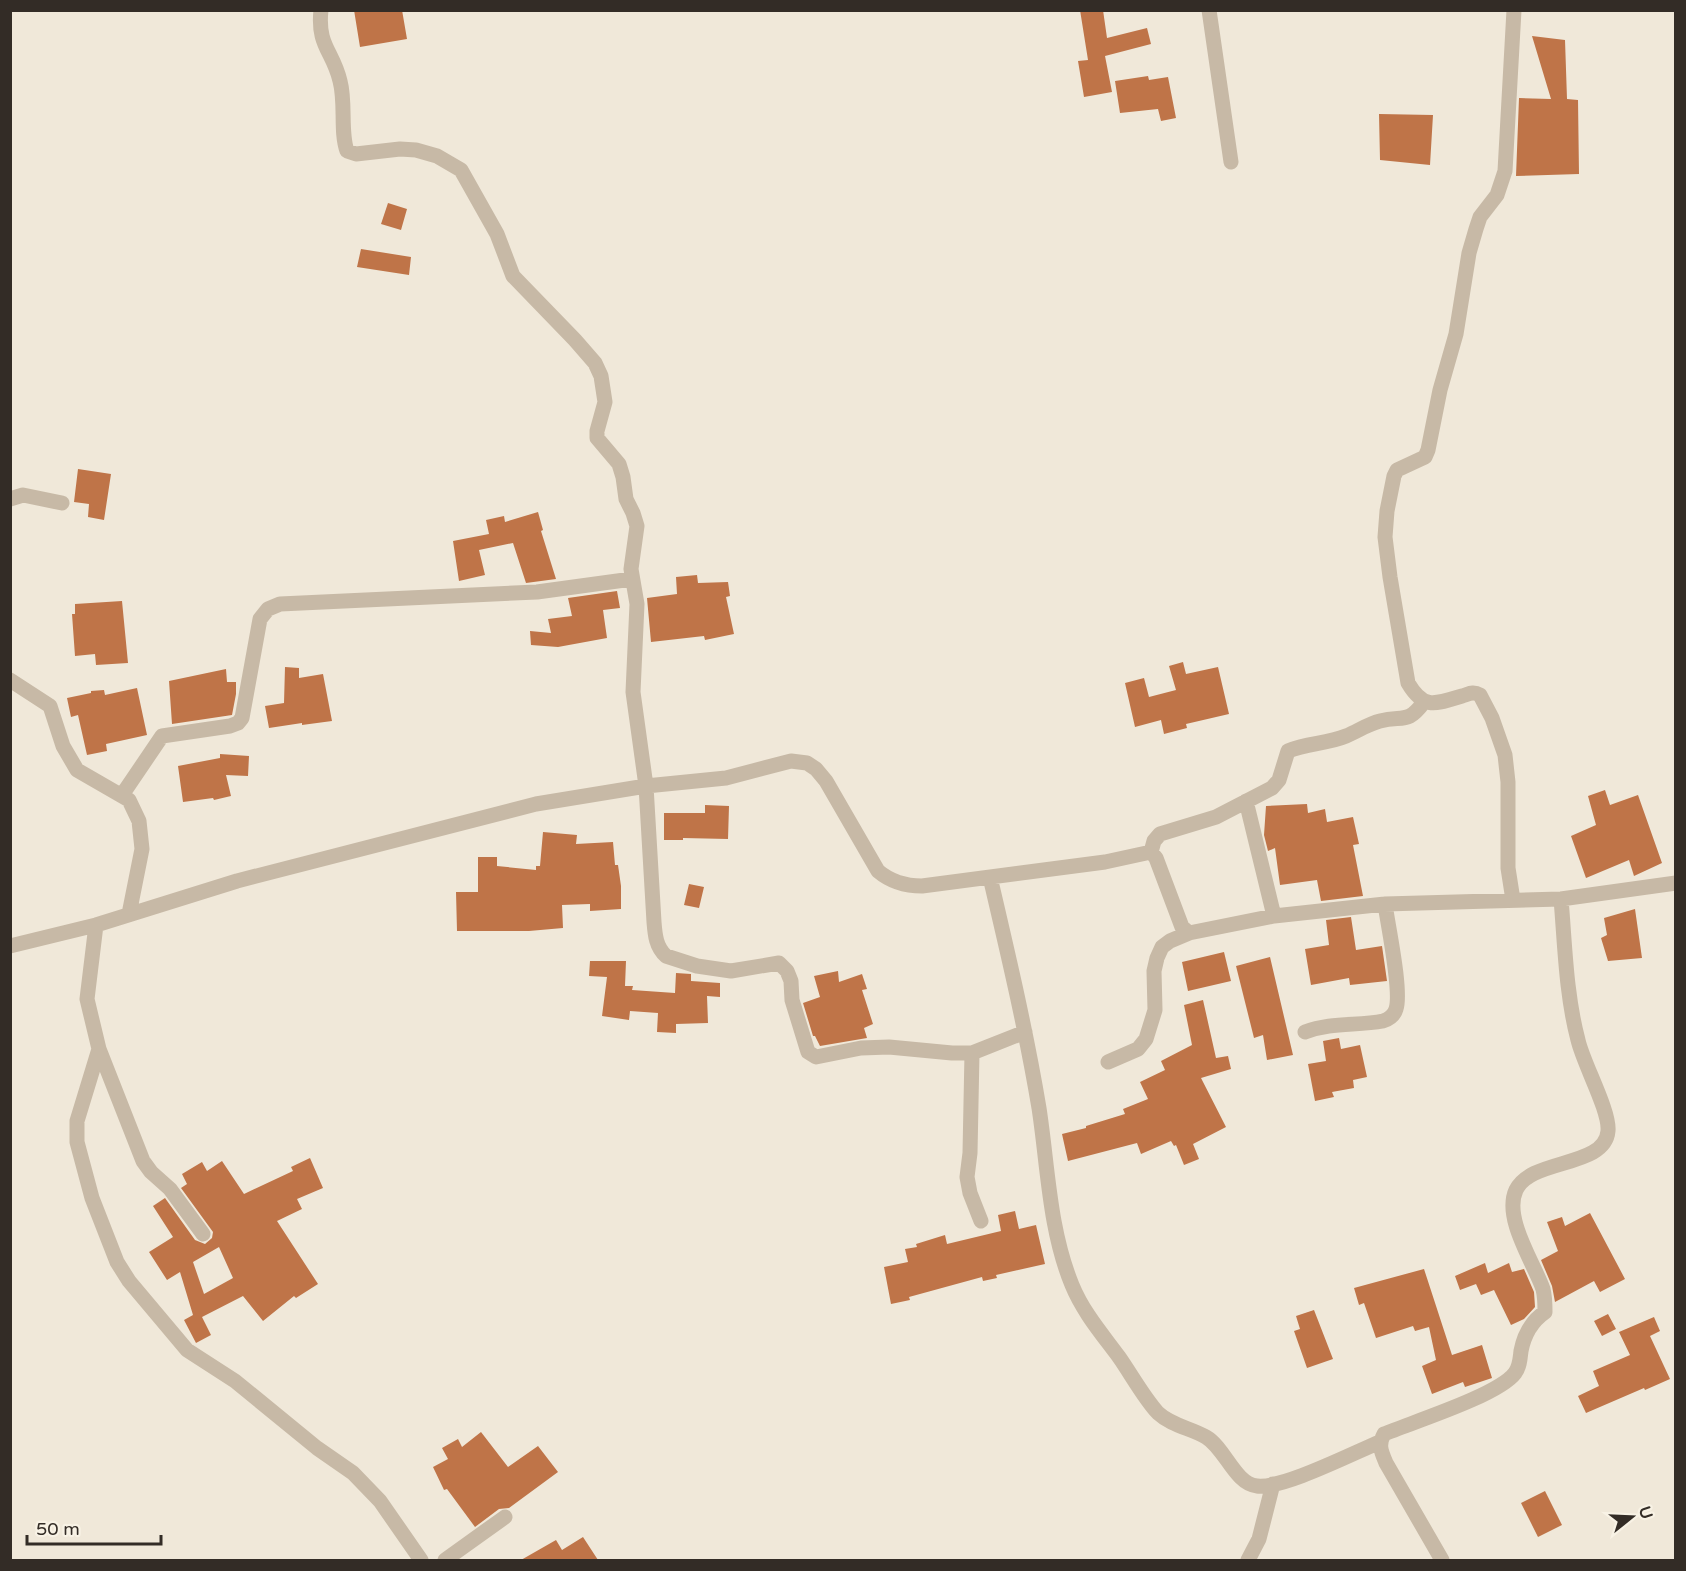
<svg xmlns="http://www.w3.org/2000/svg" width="1686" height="1571" viewBox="0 0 1686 1571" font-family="'Varela Round',sans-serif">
<rect width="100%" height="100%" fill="#f0e8d9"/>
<!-- building -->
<path fill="#bf7448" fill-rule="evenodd" d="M354,10H402L407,39L360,47Z
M1080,10H1103L1107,38L1147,28L1151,44L1105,56L1112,92L1084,97L1078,61L1088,60Z
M1532,36L1565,40L1567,99L1578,100L1579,174L1516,176L1519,98L1551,99Z
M1148,76L1149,80L1168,77L1176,118L1161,121L1158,109L1120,113L1115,81Z
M1379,114L1433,115L1430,165L1380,160Z
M388,203L407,209L401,230L381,224Z
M361,249L411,257L409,275L357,267Z
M78,469L111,474L104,520L88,517L89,504L74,502Z
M538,512L543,530L541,531L556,579L526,583L513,543L479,550L485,575L459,581L453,541L489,534L486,520L504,516L505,522Z
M697,575L698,583L728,582L730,596L726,597L734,634L705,640L704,636L651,642L647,598L677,594L676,577Z
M617,591L620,608L603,610L607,638L558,647L531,645L530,631L551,633L548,619L572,616L568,598Z
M122,601L128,663L96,665L95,654L75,656L72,614H75V604Z
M1183,662L1186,674L1218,667L1229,714L1186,724L1187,728L1164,734L1161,720L1135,727L1125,683L1144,678L1149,697L1176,690L1169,666Z
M285,667L299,668V678L323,674L332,721L302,725V723L269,728L265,706L284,703Z
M226,669L227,682H236V694L232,715L172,724L169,681Z
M137,688L147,735L106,744L107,751L87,755L78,715L71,717L67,698L91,693V691L104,690L105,695Z
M220,754L249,756L248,776L226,775L231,796L214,800L213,798L183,802L178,766L220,758Z
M1605,790L1610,805L1638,795L1662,863L1634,876L1629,860L1586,878L1571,836L1596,825L1588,796Z
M1307,804L1308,813L1325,809L1327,822L1353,817L1359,844L1353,845L1363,896L1321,901L1317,880L1280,885L1275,848L1268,851L1264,835L1266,806Z
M705,805L729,806L728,839L683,838V840H664V813H705Z
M543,832L577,835L576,844L613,842L615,865H618L621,886V909L590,911V904L562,905L563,928L529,931H457L456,892H478V857H497V866L536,870V866H540Z
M689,884L704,887L699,908L684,905Z
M1635,909L1642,958L1608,961L1601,938L1607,935L1604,918Z
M1351,917L1356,950L1382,946L1387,981L1350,985L1349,978L1311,985L1305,949L1329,945L1326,920Z
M1224,952L1231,981L1188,991L1182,962Z
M1270,957L1293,1055L1267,1060L1263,1035L1254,1038L1236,966Z
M590,961H626L625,986H633L632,990L675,993L676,973L691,974V981L720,983V997L707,996L708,1023L676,1024V1033L657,1032L658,1013L630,1011L629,1020L602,1016L607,977L589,976Z
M838,971L839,982L862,974L867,989L862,990L873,1024L864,1028L867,1038L820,1046L815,1036H813L803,1003L820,997L814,976Z
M1203,1000L1216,1058L1228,1056L1231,1069L1201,1078L1226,1127L1193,1144L1199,1159L1184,1165L1176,1145L1174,1146L1171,1141L1141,1154L1137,1143L1068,1161L1062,1134L1086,1128V1126L1125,1114L1123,1109L1148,1099L1140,1082L1165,1070L1161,1061L1192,1045L1184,1005Z
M1339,1038L1341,1049L1360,1045L1367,1077L1353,1080L1354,1088L1332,1092L1334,1097L1315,1101L1308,1064L1326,1061L1323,1041Z
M310,1158L323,1188L297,1199L302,1209L277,1221L318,1284L296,1298L294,1296L263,1321L243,1296L202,1317L211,1335L196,1343L184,1320L193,1315L180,1272L167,1280L149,1252L173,1237L153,1206L165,1198L195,1240L205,1244L212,1238L213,1232L181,1188L187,1184L182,1174L202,1162L207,1171L222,1161L244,1194L293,1171L291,1167ZM219,1247L233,1278L204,1294L193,1262Z
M1015,1211L1019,1229L1036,1225L1045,1264L996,1275L997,1278L983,1281L982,1277L909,1297L910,1300L891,1304L884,1267L908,1262L905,1249L917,1247L916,1244L945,1235L947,1244L1001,1231L998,1215Z
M1590,1213L1625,1279L1600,1292L1594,1281L1555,1302L1552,1286L1541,1260L1558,1251L1547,1222L1562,1217L1565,1226Z
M1485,1263L1488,1273L1509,1263L1512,1272L1524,1269L1534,1292L1535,1307L1524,1319L1511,1325L1494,1290L1481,1295L1476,1284L1460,1290L1455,1276Z
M1424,1269L1452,1355L1482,1345L1492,1378L1465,1387L1463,1382L1432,1394L1422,1366L1436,1360L1429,1327L1415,1331L1413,1326L1376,1338L1364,1303L1359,1305L1354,1288Z
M1314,1310L1333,1359L1307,1368L1294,1331L1300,1329L1296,1316Z
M1608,1314L1616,1329L1602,1336L1594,1321Z
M1654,1317L1660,1331L1650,1336L1670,1379L1645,1390L1644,1388L1586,1413L1578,1396L1599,1386L1593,1371L1630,1355L1619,1332Z
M481,1432L508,1467L538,1446L558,1472L509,1508L499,1509L475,1527L447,1489L444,1490L433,1467L448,1459L442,1448L458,1439L462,1447Z
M1545,1491L1562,1525L1538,1537L1521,1503Z
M583,1537L598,1560H521L556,1540L562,1550Z"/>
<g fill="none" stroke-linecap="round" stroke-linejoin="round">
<!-- minor -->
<path stroke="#c7b9a6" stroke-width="15" d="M321,10C317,46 333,51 340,81C346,103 340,132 347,151L356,154L400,149L416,150L437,156L461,170L497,234L513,276L575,340L595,363L601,376L605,402L597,431V438L619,464L623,477L626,499L633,513L637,526L631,569L637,604L633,692L646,786L654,922C655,935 656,947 666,956L697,966L731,971L779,963L787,971L791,981L792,1000L808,1052L816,1057L861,1048L889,1047L952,1053H972L1025,1032
M1209,10L1231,162
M10,499L23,495L62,503
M10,680L50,706L63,746L77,770L129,800L139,821L142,849L129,914
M122,795L162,736L230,726L238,723L242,718L260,619L268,609L280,604L537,592L632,579
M1246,801L1274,916
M1151,852L1154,841L1160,834L1216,817L1272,788L1279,780L1288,751C1307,743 1327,744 1346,736C1358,731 1368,724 1380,721C1403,715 1407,725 1424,702
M990,877C1008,954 1026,1030 1039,1108C1048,1167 1049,1229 1072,1285C1083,1312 1102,1334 1119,1357C1131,1374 1144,1398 1158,1413C1172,1426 1191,1428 1206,1437C1225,1448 1235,1484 1257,1486C1283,1489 1353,1453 1380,1442
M1513,900L1508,868V782L1505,755L1492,718L1480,695C1473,691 1469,694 1462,696C1435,704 1424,710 1408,683L1390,577L1385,537L1387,511L1394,476L1397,470L1425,457L1428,450L1440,390L1456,334L1469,253L1476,229L1480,217L1497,195L1505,171L1514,10
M96,925L87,999L99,1049L77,1121V1142L92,1198L117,1262L129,1281L187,1350L235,1381L317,1448L353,1473L380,1501L421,1560
M10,946L96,925L237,881L536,804L646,786L726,778L791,761L807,763L816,769L826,781L878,871C891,882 905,886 922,886L1105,862L1151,852L1156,858L1182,927L1189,933L1274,916L1385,904L1561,899L1676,883
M1305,1032C1331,1022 1357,1026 1383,1021C1389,1019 1394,1016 1396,1009C1402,991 1388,926 1385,904
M99,1049L143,1161L151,1172L170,1189L203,1234
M972,1053L970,1153L967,1177L970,1193L981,1221
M1108,1062L1138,1049L1146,1039L1155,1010L1154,971L1157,958L1162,947L1170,941L1189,933
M445,1560L505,1517
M1248,1560L1259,1539L1273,1484
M1442,1560L1386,1463C1381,1451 1378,1445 1384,1434C1413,1422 1499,1395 1515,1373C1520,1366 1520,1359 1521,1351C1524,1335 1532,1321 1545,1312C1545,1304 1545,1297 1543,1289C1534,1263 1503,1218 1516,1190C1531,1158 1605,1168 1608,1131C1610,1111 1583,1063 1578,1040C1566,995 1565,946 1561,899"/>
</g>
<!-- border -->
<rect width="1686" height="1571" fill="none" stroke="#332c26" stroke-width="24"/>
<!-- north arrow -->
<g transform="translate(1632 1517) rotate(72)" stroke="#f8f2e5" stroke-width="4.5" paint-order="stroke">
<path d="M0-4.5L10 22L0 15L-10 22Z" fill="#332c26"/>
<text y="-9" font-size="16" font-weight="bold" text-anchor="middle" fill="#332c26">U</text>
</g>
<!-- scale -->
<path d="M27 1535v9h134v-9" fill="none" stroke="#332c26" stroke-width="3"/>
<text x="36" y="1535" font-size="18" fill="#332c26" stroke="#f8f2e5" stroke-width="4.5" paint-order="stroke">50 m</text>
</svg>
